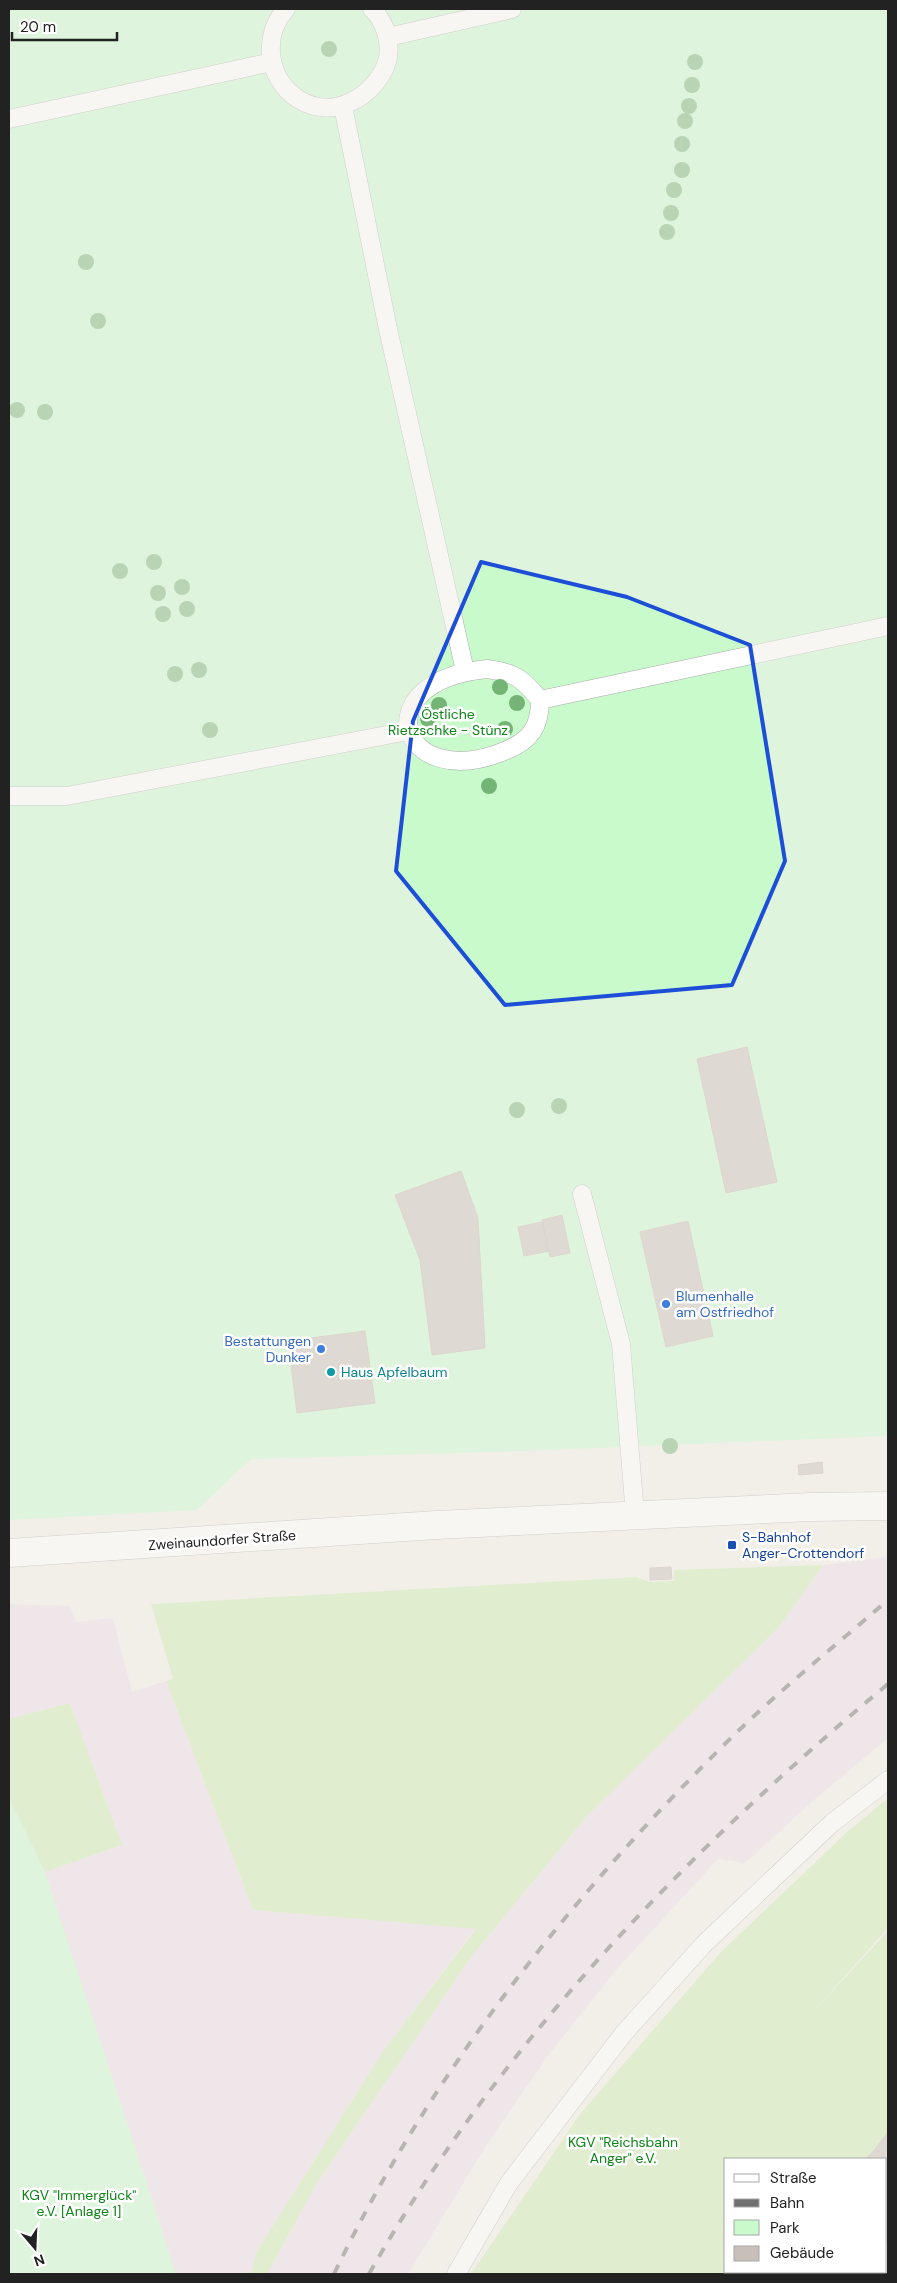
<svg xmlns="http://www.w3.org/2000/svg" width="897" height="2283" viewBox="0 0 897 2283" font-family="'DM Sans',sans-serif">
<rect width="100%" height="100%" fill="#f2efe9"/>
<!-- industrial -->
<path fill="#ebdbe8" d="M888,1557V1738L813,1801L745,1863L718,1859L616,1970L550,2053L489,2141L408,2274H267L317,2183L471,1957L586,1817L779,1627L823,1565Z
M9,1604L70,1606L76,1622L113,1618L132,1692L166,1681L253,1910L476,1928L384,2050L257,2251L251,2274H176L45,1872L122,1845L70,1703L9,1719Z"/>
<!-- grass -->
<path fill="#cdebb0" d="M823,1565L779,1627L586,1817L471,1957L317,2183L267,2274H251L257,2251L384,2050L476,1929L253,1910L166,1681L173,1679L151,1604L637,1577L649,1582L674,1581V1570Z
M70,1703L122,1845L45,1872L176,2274H9V1719Z
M888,1798V1928L811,2014L888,1931V2132L866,2159H726V2272H772L770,2274H471L580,2114L720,1953L847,1832Z"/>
<!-- park -->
<path fill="#c8facc" d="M9,9H888V1436L525,1451L251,1459L197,1510L9,1520Z
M9,1797L45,1872L176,2274H9Z"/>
<!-- building -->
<path fill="#c7bfb8" stroke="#c4b6ab" d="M747,1047L777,1182L726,1193L697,1059Z
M461,1171L478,1218L485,1348L432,1355L420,1260L395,1195Z
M562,1215L570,1253L550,1257L542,1220Z
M688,1221L713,1336L666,1347L640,1232Z
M542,1222L549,1251L524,1256L518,1227Z
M365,1331L375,1403L297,1413L288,1341Z
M822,1462L823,1473L799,1475L798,1465Z
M671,1567L672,1579L650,1580V1568Z
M888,2132V2160L875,2149Z
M875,2149L888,2160V2240L886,2243V2159H866Z
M772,2272H861L859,2274H770Z"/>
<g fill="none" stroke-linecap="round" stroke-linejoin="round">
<defs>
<path id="service" d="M286,9C262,35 267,79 298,99C333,121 375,97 387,62C392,44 385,21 372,9
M388,37L512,9
M343,106L388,329L465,671
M9,119L272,62
M487,669C516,673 522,678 540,700C540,726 531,740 507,750C400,796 361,681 487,669Z
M540,700L888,626
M9,796H67L408,731
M582,1194L621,1344L635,1515
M456,2274L509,2183L624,2033L705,1943L832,1823L888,1780"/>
<path id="tertiary" d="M9,1553L436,1525L811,1507L888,1506"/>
</defs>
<!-- service casing -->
<use href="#service" stroke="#a9a9a9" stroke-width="19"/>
<!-- tertiary casing -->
<use href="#tertiary" stroke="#a9a9a9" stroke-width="29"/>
<!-- service -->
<use href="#service" stroke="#fff" stroke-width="18"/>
<!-- tertiary -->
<use href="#tertiary" stroke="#fff" stroke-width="28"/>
<!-- rail -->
<path stroke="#707070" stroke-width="4" stroke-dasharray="10 10" stroke-linecap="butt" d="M334,2274C431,2072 572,1894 732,1737C781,1689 836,1645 888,1600
M369,2274C499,2044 686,1852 888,1684"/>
</g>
<!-- trees -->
<g fill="#74b475">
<circle cx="329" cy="49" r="8"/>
<circle cx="695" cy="62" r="8"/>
<circle cx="692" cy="85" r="8"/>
<circle cx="689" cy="106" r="8"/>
<circle cx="685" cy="121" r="8"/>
<circle cx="682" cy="144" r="8"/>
<circle cx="682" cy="170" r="8"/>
<circle cx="674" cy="190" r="8"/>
<circle cx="671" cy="213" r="8"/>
<circle cx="667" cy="232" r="8"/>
<circle cx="86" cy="262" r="8"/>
<circle cx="98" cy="321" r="8"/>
<circle cx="17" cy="410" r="8"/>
<circle cx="45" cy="412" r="8"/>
<circle cx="154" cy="562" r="8"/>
<circle cx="120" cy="571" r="8"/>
<circle cx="182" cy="587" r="8"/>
<circle cx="158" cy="593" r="8"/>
<circle cx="187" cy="609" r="8"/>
<circle cx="163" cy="614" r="8"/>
<circle cx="199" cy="670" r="8"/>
<circle cx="175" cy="674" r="8"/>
<circle cx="500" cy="687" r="8"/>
<circle cx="517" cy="703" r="8"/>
<circle cx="439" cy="705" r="8"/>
<circle cx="428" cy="719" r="8"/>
<circle cx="505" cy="729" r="8"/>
<circle cx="210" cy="730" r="8"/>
<circle cx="489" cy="786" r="8"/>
<circle cx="559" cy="1106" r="8"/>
<circle cx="517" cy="1110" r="8"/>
<circle cx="670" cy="1446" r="8"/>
</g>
<!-- marked area -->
<path d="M0 0H897V2283H0ZM481,562L627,597L750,645L785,861L732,985L505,1005L396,871L413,721Z" fill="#f2efe9" fill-opacity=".55" fill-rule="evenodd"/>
<path fill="none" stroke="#1d4ed8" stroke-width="4" stroke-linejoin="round" d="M481,562L627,597L750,645L785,861L732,985L505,1005L396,871L413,721Z"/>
<!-- markers -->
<g fill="#3f7fe0" stroke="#fff" stroke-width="2">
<circle cx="666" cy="1304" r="5"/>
<circle cx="321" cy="1349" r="5"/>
</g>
<circle fill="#0f9aa8" stroke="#fff" stroke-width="2" cx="331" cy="1372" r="5"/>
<rect fill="#1a4fb4" stroke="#fff" stroke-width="2" x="727" y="1540" width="10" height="10" rx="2.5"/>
<g text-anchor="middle" stroke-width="5" stroke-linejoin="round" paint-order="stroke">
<!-- park labels -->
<g font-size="14" fill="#0c8416" stroke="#fff">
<text x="448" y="719">Östliche<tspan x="448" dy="16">Rietzschke - Stünz</tspan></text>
<text x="623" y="2147">KGV "Reichsbahn<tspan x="623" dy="16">Anger" e.V.</tspan></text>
<text x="79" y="2200">KGV "Immerglück"<tspan x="79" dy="16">e.V. [Anlage 1]</tspan></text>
</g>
<!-- shop labels -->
<g font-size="14" fill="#366cbe" stroke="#fff" text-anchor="start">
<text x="676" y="1301">Blumenhalle<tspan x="676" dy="16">am Ostfriedhof</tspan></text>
<text x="311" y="1346" text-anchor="end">Bestattungen<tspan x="311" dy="16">Dunker</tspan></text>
</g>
<!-- culture labels -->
<g font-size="14" fill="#0d838f" stroke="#fff" text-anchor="start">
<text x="341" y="1377">Haus Apfelbaum</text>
</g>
<!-- transit labels -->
<g font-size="14" fill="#164399" stroke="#fff" text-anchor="start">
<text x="742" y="1542">S-Bahnhof<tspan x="742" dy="16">Anger-Crottendorf</tspan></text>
</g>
<!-- street labels -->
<g font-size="14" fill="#222" stroke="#fff">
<text transform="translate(222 1540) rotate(-4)" y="5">Zweinaundorfer Straße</text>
</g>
</g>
<!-- border -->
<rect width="897" height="2283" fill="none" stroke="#222222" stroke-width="20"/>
<!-- legend -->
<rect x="724" y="2158" width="162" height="115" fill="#ffffff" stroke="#a7a7a7"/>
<rect x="734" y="2174" width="25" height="8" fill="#ffffff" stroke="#a7a7a7"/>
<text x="770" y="2183" font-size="15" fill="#222222">Straße</text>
<rect x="734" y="2199" width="25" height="8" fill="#707070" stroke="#a7a7a7"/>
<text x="770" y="2208" font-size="15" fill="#222222">Bahn</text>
<rect x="734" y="2220" width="25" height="15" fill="#c8facc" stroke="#a7a7a7"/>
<text x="770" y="2233" font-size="15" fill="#222222">Park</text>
<rect x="734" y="2246" width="25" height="15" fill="#c7bfb8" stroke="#a7a7a7"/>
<text x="770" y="2258" font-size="15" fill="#222222">Gebäude</text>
<!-- north arrow -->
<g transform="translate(35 2248) rotate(161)" stroke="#ffffff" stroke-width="4" paint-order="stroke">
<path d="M0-4L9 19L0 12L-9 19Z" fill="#222222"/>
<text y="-8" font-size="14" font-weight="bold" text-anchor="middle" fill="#222222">N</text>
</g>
<!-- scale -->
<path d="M12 32v8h105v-8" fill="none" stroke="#222222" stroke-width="2.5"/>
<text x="20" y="32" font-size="15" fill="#222222" stroke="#ffffff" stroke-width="4" paint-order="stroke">20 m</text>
</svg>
